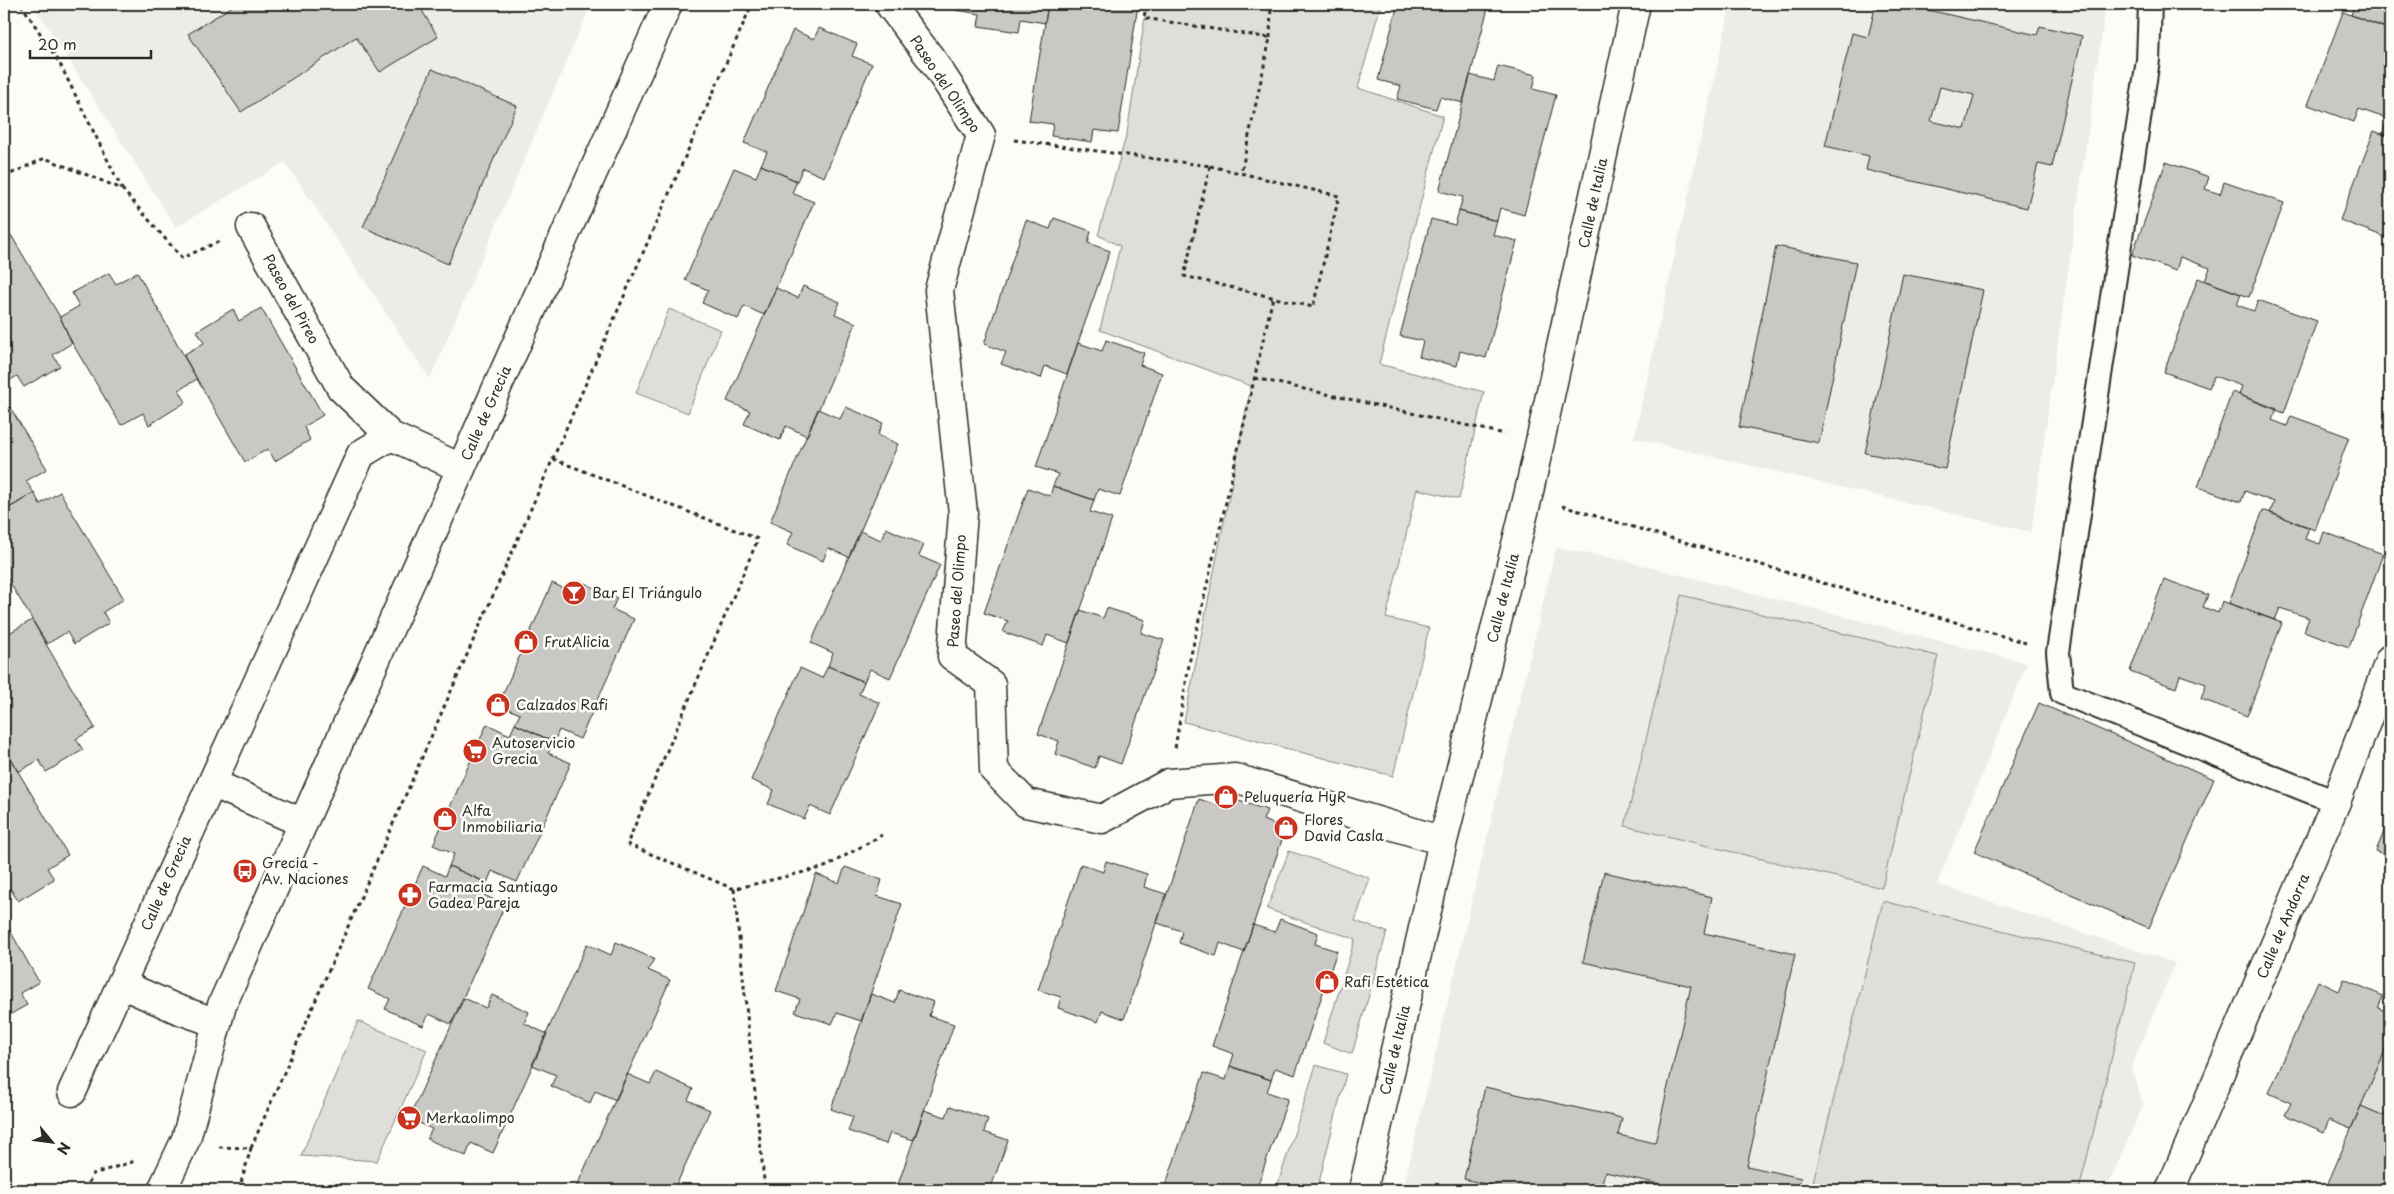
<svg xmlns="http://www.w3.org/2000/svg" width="2394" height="1194" viewBox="0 0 2394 1194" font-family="'Playpen Sans',sans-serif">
<rect width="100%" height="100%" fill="#fdfcf7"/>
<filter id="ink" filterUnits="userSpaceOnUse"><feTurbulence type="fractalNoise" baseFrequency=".02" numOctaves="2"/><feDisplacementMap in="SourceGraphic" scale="10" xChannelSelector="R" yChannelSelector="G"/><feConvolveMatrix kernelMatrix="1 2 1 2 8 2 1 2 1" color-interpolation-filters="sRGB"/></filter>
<g filter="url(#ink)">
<!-- built -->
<path fill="#edece8" d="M33,4H583L588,11L430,379L285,162L176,227Z
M1731,4H2106L2031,532L1634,438Z
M1556,548L1618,559L2027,663L1937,884L2175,963L2131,1067L2143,1105L2106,1190H1403Z"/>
<!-- green -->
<path fill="#dfdeda" stroke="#858482" d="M1147,4H1367L1380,7L1358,88L1443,116L1379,364L1484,392L1459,499L1417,489L1386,618L1429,628L1393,776L1184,722L1251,386L1100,330L1120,246L1098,235L1127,133Z
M669,309L721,330L688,413L636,393Z
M1681,595L1938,656L1882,888L1625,826Z
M1289,851L1370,878L1355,921L1387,932L1352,1054L1323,1043L1355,939L1267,909Z
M1883,901L2135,963L2079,1190H1811Z
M358,1021L427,1050L377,1161L301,1156Z
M2390,1039V1103L2384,1116L2361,1106Z
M1316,1065L1346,1074L1317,1190H1276Z"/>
<!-- building -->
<path fill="#c9c8c4" stroke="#2b2b2b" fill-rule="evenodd" d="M236,4H418L438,37L380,72L356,37L241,112L188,34Z
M957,4H1048L1045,23L1021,19L1019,32L978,26L980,14L956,10Z
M1048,4L1138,5L1118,133L1094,130L1092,142L1051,136L1053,124L1029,121Z
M1398,4H1489L1463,103L1440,97L1436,109L1397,99L1401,86L1378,80Z
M1876,4H1902L2037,35L2040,26L2082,36L2052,167L2038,164L2027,208L1866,170L1869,156L1825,146L1852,33L1868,37ZM1940,87L1974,95L1965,129L1931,121Z
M2348,4H2390V30L2351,15L2354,6Z
M2343,12L2389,29L2384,42L2390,44V137L2382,134L2388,119L2359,109L2354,122L2308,105Z
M819,28L857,44L852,56L872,64L824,177L803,168L797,181L761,165L767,152L744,143L793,30L814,39Z
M1498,66L1536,75L1533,89L1556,95L1524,215L1500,208L1497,221L1459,211L1463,197L1439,191L1470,75L1494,81Z
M432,69L517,106L448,264L363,227Z
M2374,131L2390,137V229L2385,237L2340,220Z
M2166,162L2209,177L2205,189L2220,194L2224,182L2284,203L2249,297L2205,281L2210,268L2180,257L2176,271L2132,255Z
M761,165L797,181L792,193L814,202L764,315L744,306L738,319L702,303L708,290L685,280L734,168L756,177Z
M1459,211L1497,221L1493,235L1517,241L1486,358L1460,351L1457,366L1419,357L1423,341L1400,336L1431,219L1455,225Z
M1054,218L1091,231L1088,243L1110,251L1067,374L1045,366L1041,378L1001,364L1006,352L984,344L1026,220L1050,229Z
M11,235L60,317L72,343L53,355L60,366L24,387L17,376L4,384V239Z
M1776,246L1856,262L1819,443L1739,427Z
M137,272L197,379L179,390L186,402L149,425L143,413L121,425L72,343L60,317L79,306L72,293L109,273L116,284Z
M1903,274L1983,290L1945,469L1865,453Z
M2198,278L2241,294L2237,305L2254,311L2258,300L2317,321L2284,413L2239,395L2242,386L2214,376L2209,388L2164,372Z
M803,286L840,302L835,314L856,323L807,436L786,426L780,440L744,424L750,411L727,401L776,288L798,298Z
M261,308L323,415L304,427L310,440L275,461L268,449L245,462L183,355L204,343L197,331L233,309L239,321Z
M1106,340L1144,353L1140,365L1162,373L1120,496L1098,489L1094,500L1053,486L1058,474L1036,467L1078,343L1102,351Z
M2232,392L2277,409L2272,420L2287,426L2291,416L2349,437L2315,530L2270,513L2274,502L2245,491L2241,502L2198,487Z
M4,397L47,469L26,481L34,493L4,511Z
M846,407L883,423L878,435L898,444L849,557L828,548L823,561L787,545L793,532L770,522L818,409L840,419Z
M1053,486L1094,500L1090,512L1112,519L1069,643L1047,635L1043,646L1003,632L1008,621L984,613L1028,488L1050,496Z
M60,492L124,599L103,612L109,623L74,644L67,632L47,644L4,573V511L34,493L40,504Z
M2263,510L2309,527L2305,539L2320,544L2324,532L2383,554L2349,647L2304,631L2309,618L2280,608L2275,620L2229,603Z
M886,528L924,545L919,556L940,565L890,678L870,669L864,682L828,666L833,653L811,643L860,531L881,540Z
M2164,579L2208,595L2203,607L2218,613L2222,601L2282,623L2247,716L2201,699L2206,684L2180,675L2176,688L2130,671Z
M580,581L617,598L612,609L634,619L580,739L559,730L554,742L515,724L520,714L498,705L552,583L574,593Z
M1107,608L1145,620L1141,633L1164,640L1121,764L1099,756L1095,768L1055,754L1059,741L1038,734L1080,610L1103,618Z
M4,620L11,632L32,620L95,728L76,739L83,750L46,772L39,760L18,772L4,748Z
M828,666L864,682L859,694L880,703L830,815L810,806L804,819L768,804L774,790L751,780L800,668L822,678Z
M2039,703L2214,779L2149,928L1974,852Z
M487,724L510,735L515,724L554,742L548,753L571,763L517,882L492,871L487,883L449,866L454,854L433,845Z
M4,748L68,855L47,868L54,879L18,901L10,888L4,892Z
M1226,797L1267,810L1263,820L1286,828L1244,952L1220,943L1216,956L1179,943L1182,931L1157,923L1199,799L1222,807Z
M2390,817V857L2376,851Z
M1106,861L1147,874L1144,887L1166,894L1124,1019L1102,1011L1098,1022L1058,1008L1061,997L1038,990L1081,864L1103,872Z
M423,866L445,876L449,866L487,883L482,894L505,905L451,1024L429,1014L423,1026L385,1009L390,999L368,989Z
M845,867L882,880L877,896L902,904L861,1021L837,1013L832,1024L795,1012L800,999L776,991L816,874L839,883Z
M1604,872L1712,897L1704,933L1795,954L1747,1166L1801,1178L1798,1190H1658L1659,1184L1605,1172L1600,1190H1511L1464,1179L1485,1087L1622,1118L1618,1135L1655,1143L1691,986L1583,962Z
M1280,919L1318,933L1315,944L1337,951L1295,1075L1275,1068L1271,1080L1230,1066L1234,1054L1212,1046L1253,925L1275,932Z
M4,920L39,982L20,993L27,1005L4,1018Z
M616,942L654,959L648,970L670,980L616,1100L595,1091L590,1103L551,1086L556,1075L532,1065L587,944L611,955Z
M2344,979L2383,996L2378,1008L2390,1013V1039L2351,1129L2329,1120L2324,1132L2285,1115L2291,1103L2269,1093L2318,981L2339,991Z
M899,990L934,1002L929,1016L954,1024L914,1140L890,1133L886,1144L848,1131L853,1117L831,1109L871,994L895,1003Z
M492,995L529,1012L524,1023L547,1034L493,1153L471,1143L466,1156L427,1139L432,1129L409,1118L464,998L486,1008Z
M1230,1066L1271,1080L1267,1092L1288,1099L1256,1190H1164L1204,1073L1226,1080Z
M656,1072L693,1089L688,1100L710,1110L674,1190H575L627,1074L650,1084Z
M2389,1102L2390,1190H2325L2361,1106L2384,1116Z
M950,1106L988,1119L984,1132L1008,1140L990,1190H896L924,1110L946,1117Z"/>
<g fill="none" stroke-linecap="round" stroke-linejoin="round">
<defs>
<path id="lane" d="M2150,4L2148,60L2058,652L2062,693L2336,802"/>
<path id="street" d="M889,4L933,61L981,135L939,290L963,513L952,656L991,684L994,770L1026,803L1102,819L1169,783L1235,778L1443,841
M251,227L341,388L391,436L461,468
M212,783L303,823
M121,984L177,1009L217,1023
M72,1092L361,454L391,436
M1363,1190L1443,841L1528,496L1636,4
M2170,1190L2336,802L2390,659"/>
<path id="secondary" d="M162,1190L186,1139L222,1005L668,4"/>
</defs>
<!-- lane casing -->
<use href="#lane" stroke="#2b2b2b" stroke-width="26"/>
<!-- street casing -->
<use href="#street" stroke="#2b2b2b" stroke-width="31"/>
<!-- secondary casing -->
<use href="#secondary" stroke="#2b2b2b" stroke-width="31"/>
<!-- path -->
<path stroke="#2b2b2b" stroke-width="3" stroke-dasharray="4 4" stroke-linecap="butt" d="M21,4L59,62L122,189
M1146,4L1144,18L1270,38L1241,173
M1270,38L1271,4
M1014,140L1210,166
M1210,166L1339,196L1313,307L1184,276Z
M4,177L45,158L122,189L182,258L220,241
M1255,378L1505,434
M553,459L758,539L627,844L734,889L825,867L882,835
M1562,506L2026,643
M1175,748L1190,659L1273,297
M734,889L765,1190
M219,1147L251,1148L752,4
M85,1190L93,1174L135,1161
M239,1190L251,1148"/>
<!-- lane -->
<use href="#lane" stroke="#fdfcf7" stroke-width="22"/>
<!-- street -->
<use href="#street" stroke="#fdfcf7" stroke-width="28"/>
<!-- secondary -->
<use href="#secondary" stroke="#fdfcf7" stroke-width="28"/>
</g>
</g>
<!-- icons -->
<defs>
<symbol id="bar-disc" viewBox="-11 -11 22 22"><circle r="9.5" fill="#c8321e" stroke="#fdfcf7"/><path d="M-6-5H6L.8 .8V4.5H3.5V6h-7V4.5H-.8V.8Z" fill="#fff"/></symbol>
<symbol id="shop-disc" viewBox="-11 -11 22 22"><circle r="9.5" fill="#c8321e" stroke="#fdfcf7"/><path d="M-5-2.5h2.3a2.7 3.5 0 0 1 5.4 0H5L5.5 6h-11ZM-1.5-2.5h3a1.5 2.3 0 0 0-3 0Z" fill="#fff"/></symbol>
<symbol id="supermarket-disc" viewBox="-11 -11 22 22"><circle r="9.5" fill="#c8321e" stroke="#fdfcf7"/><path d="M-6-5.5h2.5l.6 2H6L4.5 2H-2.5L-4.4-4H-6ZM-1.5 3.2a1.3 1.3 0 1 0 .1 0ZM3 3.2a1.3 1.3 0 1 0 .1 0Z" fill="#fff"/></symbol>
<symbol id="bus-disc" viewBox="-11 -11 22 22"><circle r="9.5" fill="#c8321e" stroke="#fdfcf7"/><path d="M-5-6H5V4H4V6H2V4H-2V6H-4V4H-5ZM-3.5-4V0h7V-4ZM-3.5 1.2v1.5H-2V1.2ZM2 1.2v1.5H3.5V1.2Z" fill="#fff"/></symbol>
<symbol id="pharmacy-disc" viewBox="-11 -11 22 22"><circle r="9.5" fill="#c8321e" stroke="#fdfcf7"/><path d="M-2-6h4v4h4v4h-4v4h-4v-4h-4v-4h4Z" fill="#fff"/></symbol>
</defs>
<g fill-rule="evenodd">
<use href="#bar-disc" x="560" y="579" width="28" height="28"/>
<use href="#shop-disc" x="512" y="628" width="28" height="28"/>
<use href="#shop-disc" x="484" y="691" width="28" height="28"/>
<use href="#supermarket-disc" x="461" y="737" width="28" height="28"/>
<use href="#shop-disc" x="1212" y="783" width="28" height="28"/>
<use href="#shop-disc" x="431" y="805" width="28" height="28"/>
<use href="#shop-disc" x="1272" y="814" width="28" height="28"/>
<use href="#bus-disc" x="231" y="857" width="28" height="28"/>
<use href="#pharmacy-disc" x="396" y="881" width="28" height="28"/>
<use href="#shop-disc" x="1313" y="968" width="28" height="28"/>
<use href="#supermarket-disc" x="395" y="1104" width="28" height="28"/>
</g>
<g text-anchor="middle" stroke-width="5" stroke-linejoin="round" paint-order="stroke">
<!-- street labels -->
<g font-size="14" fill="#2b2b2b" stroke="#fdfcf7">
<text transform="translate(945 84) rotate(56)" y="5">Paseo del Olimpo</text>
<text transform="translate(1593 203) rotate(-78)" y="5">Calle de Italia</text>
<text transform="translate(291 299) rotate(61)" y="5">Paseo del Pireo</text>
<text transform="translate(486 413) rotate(-66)" y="5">Calle de Grecia</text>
<text transform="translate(957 591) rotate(-86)" y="5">Paseo del Olimpo</text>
<text transform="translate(1503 598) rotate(-76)" y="5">Calle de Italia</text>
<text transform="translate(166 883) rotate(-66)" y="5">Calle de Grecia</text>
<text transform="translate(2283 926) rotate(-67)" y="5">Calle de Andorra</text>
<text transform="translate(1395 1050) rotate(-77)" y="5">Calle de Italia</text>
</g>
<!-- poi labels -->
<g font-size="14" fill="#2b2b2b" stroke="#fdfcf7" text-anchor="start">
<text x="592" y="598">Bar El Triángulo</text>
<text x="544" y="647">FrutAlicia</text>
<text x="516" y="710">Calzados Rafi</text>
<text x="492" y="748">Autoservicio<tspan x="492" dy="16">Grecia</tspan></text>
<text x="1244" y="802">Peluquería HyR</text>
<text x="462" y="816">Alfa<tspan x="462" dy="16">Inmobiliaria</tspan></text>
<text x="1304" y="825">Flores<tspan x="1304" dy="16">David Casla</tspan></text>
<text x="262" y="868">Grecia -<tspan x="262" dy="16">Av. Naciones</tspan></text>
<text x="428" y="892">Farmacia Santiago<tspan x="428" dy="16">Gadea Pareja</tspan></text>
<text x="1344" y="987">Rafi Estética</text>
<text x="426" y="1123">Merkaolimpo</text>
</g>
</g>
<!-- margin -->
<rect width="2394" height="1194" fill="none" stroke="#fdfcf7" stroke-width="20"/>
<rect x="10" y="10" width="2374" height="1174" fill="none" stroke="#2b2b2b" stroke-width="2" filter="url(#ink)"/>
<!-- north arrow -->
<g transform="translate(52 1142) rotate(119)" stroke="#fdfcf7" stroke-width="4" paint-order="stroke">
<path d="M0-4L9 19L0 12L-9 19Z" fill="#2b2b2b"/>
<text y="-8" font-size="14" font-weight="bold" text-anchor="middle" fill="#2b2b2b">N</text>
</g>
<!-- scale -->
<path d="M30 50v8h121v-8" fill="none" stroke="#2b2b2b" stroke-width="2.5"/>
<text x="38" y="50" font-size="15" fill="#2b2b2b" stroke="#fdfcf7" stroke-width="4" paint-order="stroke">20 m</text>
</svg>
